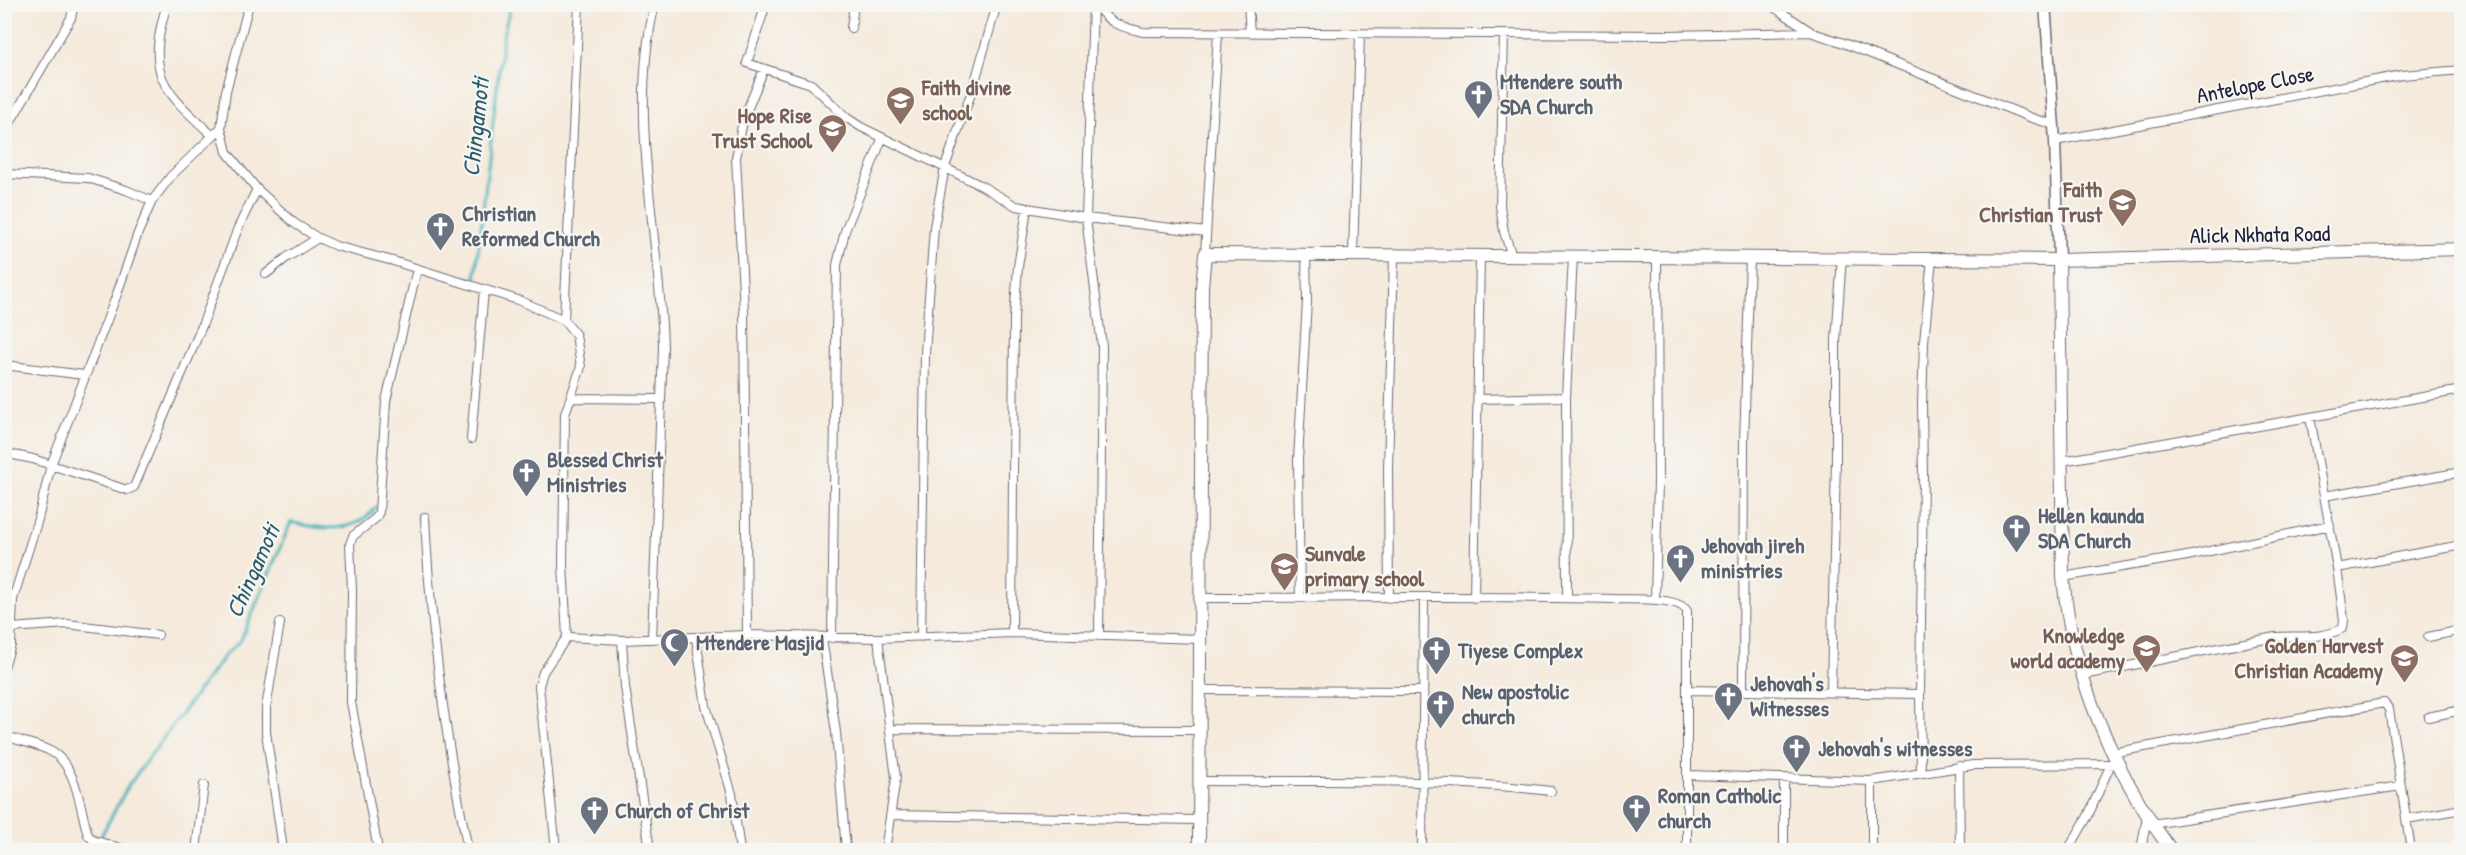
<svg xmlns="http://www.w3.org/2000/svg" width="2466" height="855" viewBox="0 0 2466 855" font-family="'Patrick Hand',sans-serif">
<rect width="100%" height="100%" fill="#f6f6f2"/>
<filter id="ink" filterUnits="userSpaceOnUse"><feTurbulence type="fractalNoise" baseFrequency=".0167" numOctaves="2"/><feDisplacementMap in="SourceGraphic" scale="12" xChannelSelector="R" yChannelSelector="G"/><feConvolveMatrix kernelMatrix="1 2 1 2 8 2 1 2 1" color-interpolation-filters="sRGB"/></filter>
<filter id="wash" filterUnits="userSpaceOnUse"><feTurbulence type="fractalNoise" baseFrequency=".008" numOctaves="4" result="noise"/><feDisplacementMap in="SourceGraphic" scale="24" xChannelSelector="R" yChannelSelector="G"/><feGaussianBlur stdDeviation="1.35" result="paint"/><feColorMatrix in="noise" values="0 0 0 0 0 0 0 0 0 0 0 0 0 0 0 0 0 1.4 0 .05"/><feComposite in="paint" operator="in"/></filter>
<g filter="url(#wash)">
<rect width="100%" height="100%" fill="#f5eadc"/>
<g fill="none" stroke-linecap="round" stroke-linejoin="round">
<!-- stream -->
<path stroke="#42b3b9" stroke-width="3" d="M452,276L475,279L503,35L511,4
M101,836L128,786L224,656L241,640L291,522C321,530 356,534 376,507
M92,850L94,847"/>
</g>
</g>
<g filter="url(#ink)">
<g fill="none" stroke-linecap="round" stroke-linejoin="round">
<defs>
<path id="minor" d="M167,4C145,76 163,90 213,136
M249,4L226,91L221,128L227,152L257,189L294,223L318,238L336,246L393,261L521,301L564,320L576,335L581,367L565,414L563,564L567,637
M766,4L747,63L811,84L847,118L861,127L980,185L1016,206L1086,218L1206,232
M1093,4L1086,218L1102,346L1099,636
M1095,4C1110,25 1119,26 1143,32L1669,35L1810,32L1841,42L2032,118L2054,125
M1248,4L1250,33
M1769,4L1810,31
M851,28L854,4
M1504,34L1500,206L1504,232L1512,256
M4,137L11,121L71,18L74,4
M2055,141L2402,75L2462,70
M4,174L88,178L126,190L152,201
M1205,254L1218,33
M1353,255L1360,34
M266,274L286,258L318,238
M564,320L579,4
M4,365L84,375
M573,398L660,399
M1478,399L1566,397
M471,439L484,290
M4,453L33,459L127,490L134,487L202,326L238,228L257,189
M2062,461L2462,390
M2324,496L2462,472
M425,517C430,629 446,741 468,850
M2337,568L2462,545
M2063,577L2187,556L2330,525
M1202,598C1339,598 1476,595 1613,599C1631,600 1678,596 1687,611V850
M1300,598L1298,460L1307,301L1306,254
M1389,598L1388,468L1394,256
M1474,598L1480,256
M1567,598L1566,397L1573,256
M1655,600L1658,481L1657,256
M280,623L266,708V732L283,850
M11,628L67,624L158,635
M1012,633L1014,318L1018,267L1027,209
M747,635L744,311L736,158L743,120L764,69
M921,637L925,353L934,227L945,167L974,85L997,4
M2428,637L2462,630
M696,638L706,706L732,794L740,850
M822,638L836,732L846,850
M832,638L837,265L845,231L882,139
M878,638L896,778L885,850
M652,639L663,347C660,233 627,118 655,4
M622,640L625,687L650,850
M4,667L11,645L13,599L38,519L51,465L117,294L138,233L152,201L171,176L221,128
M2083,675L2275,637C2296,635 2323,640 2343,628L2344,620L2337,568L2310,417
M1201,690L1423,691
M1687,690L1920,694
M1743,690L1744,442L1750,257
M1831,692L1836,459V340L1842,257
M2428,717L2462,710
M890,729L1200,730
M4,735C20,742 38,744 52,752C77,766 80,809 88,835L93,840L127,850
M2112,753L2384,703L2389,709L2411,850
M1959,766L1960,850
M1921,773L1920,694L1923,477L1922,404L1924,342L1932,258
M1688,775L1872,781L1973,765L2118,764
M1200,781C1317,782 1435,777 1551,791
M1872,781V850
M891,815L1199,820
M2407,819L2462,809
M2152,824L2401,786
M196,850L204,785
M378,850L351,702L352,590L350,544L353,536L376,518L379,512L386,401L417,269
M556,850L539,686L543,672L567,637L622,640L747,635L878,638L1012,633L1201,639
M1422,850L1424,598
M1784,850V778
M2068,850L2088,816L2110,766
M2141,850L2147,816"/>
<path id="tertiary" d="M2045,4L2055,141L2059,260"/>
<path id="secondary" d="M2059,260L2063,577C2072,676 2113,771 2171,850
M1199,850L1202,287L1205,254L2059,260L2462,249"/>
</defs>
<!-- minor casing -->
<use href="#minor" stroke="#6c6873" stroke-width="10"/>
<!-- tertiary casing -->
<use href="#tertiary" stroke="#6c6873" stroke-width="13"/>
<!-- secondary casing -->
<use href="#secondary" stroke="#6c6873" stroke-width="14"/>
<!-- minor -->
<use href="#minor" stroke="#fff" stroke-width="8"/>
<!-- tertiary -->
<use href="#tertiary" stroke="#fff" stroke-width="10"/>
<!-- secondary -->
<use href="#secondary" stroke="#fff" stroke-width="12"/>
</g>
</g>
<!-- icons -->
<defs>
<symbol id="church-pin" viewBox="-11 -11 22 30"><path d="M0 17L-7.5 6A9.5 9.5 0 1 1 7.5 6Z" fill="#6b7280" stroke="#f6f6f2"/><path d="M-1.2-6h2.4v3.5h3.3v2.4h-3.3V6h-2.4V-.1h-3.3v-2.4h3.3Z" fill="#fff"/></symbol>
<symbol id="school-pin" viewBox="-11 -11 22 30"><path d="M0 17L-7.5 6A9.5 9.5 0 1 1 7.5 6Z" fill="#8d6e63" stroke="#f6f6f2"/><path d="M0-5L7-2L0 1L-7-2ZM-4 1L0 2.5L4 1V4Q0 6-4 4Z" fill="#fff"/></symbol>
<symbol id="mosque-pin" viewBox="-11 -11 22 30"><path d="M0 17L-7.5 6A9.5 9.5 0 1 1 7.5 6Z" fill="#6b7280" stroke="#f6f6f2"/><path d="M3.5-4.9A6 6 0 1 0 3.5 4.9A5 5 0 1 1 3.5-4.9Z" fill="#fff"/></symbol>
</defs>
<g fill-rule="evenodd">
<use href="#church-pin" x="1462" y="78" width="33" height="45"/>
<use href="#school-pin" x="884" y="84" width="33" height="45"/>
<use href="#school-pin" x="816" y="112" width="33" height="45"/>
<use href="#school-pin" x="2106" y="186" width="33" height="45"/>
<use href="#church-pin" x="424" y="210" width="33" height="45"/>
<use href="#church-pin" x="510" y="456" width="33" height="45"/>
<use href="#church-pin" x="2000" y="512" width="33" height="45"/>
<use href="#church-pin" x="1664" y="542" width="33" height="45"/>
<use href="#school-pin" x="1268" y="550" width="33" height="45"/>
<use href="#mosque-pin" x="658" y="626" width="33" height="45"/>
<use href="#school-pin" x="2130" y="632" width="33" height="45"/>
<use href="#church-pin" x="1420" y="634" width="33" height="45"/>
<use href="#school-pin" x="2388" y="642" width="33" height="45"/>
<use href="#church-pin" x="1712" y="680" width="33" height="45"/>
<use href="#church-pin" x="1424" y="688" width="33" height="45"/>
<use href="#church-pin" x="1780" y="732" width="33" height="45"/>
<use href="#church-pin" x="1620" y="792" width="33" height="45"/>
<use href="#church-pin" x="578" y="794" width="33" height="45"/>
</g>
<g text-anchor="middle" stroke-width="4.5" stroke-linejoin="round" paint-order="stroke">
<!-- worship labels -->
<g font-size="22" font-weight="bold" fill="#5b616d" stroke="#f6f6f2" text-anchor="start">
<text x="1500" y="89">Mtendere south<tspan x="1500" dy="25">SDA Church</tspan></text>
<text x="462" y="221">Christian<tspan x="462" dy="25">Reformed Church</tspan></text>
<text x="547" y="467">Blessed Christ<tspan x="547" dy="25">Ministries</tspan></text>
<text x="2038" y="523">Hellen kaunda<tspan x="2038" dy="25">SDA Church</tspan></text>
<text x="1701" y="553">Jehovah jireh<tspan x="1701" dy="25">ministries</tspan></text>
<text x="696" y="650">Mtendere Masjid</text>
<text x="1458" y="658">Tiyese Complex</text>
<text x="1750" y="691">Jehovah's<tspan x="1750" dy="25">Witnesses</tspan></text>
<text x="1462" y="699">New apostolic<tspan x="1462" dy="25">church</tspan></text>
<text x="1818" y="756">Jehovah's witnesses</text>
<text x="1658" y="803">Roman Catholic<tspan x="1658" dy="25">church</tspan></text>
<text x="615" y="818">Church of Christ</text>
</g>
<!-- street labels -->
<g font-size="22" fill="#22223b" stroke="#f6f6f2">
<text transform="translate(2255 84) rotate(-11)" y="8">Antelope Close</text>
<text transform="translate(2260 234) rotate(-1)" y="8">Alick Nkhata Road</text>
</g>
<!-- education labels -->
<g font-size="22" font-weight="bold" fill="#785e54" stroke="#f6f6f2" text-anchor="end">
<text x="922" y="95" text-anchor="start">Faith divine<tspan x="922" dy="25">school</tspan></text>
<text x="812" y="123">Hope Rise<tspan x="812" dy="25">Trust School</tspan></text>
<text x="2102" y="197">Faith<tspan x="2102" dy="25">Christian Trust</tspan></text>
<text x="1305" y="561" text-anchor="start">Sunvale<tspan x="1305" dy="25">primary school</tspan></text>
<text x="2125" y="643">Knowledge<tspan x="2125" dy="25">world academy</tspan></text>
<text x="2383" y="653">Golden Harvest<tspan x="2383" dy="25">Christian Academy</tspan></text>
</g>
<!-- water labels -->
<g font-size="24" font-style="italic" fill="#2f5c6d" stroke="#f6f6f2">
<text transform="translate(476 127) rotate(-84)" y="8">Chingamoti</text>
<text transform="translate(253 571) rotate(-66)" y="8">Chingamoti</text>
</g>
</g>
<!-- margin -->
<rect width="2466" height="855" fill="none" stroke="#f6f6f2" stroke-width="24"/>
</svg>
